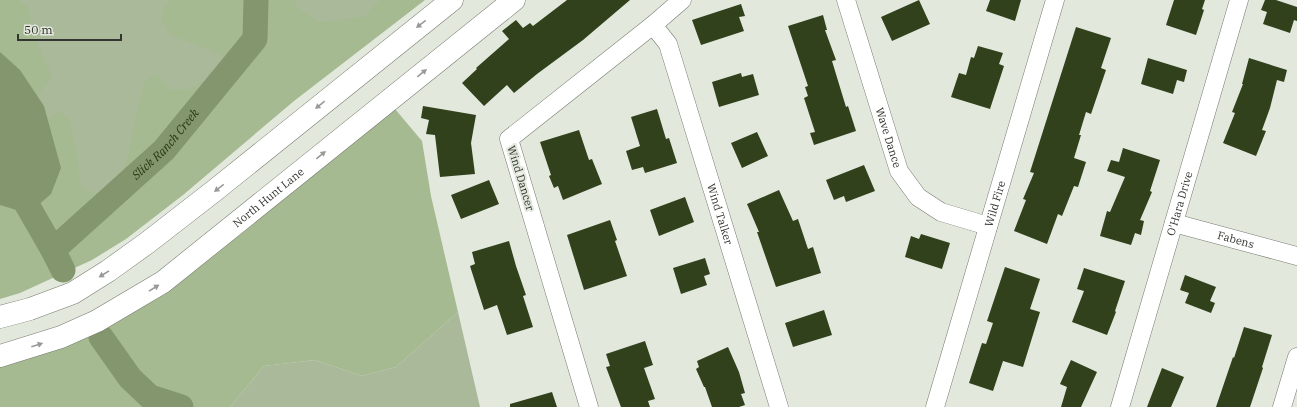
<svg xmlns="http://www.w3.org/2000/svg" width="1297" height="407" viewBox="0 0 1297 407" font-family="'IBM Plex Serif',serif">
<rect width="100%" height="100%" fill="#e2e8dc"/>
<!-- green -->
<path fill="#a9b99a" d="M0,0H410L0,293Z
M458,312L480,407H230L264,366L315,360L362,376L396,367Z"/>
<!-- forest -->
<path fill="#a6ba91" d="M0,0H19L28,7L34,38L52,75L38,96L20,70L0,52Z
M170,0H295L296,7L319,22L364,17L380,0H425L294,101L183,195L126,239L92,260L20,293L0,299V205L20,211L61,168L48,119L61,111L69,120L73,136L77,156L81,186L92,194L110,189L125,168L144,82L157,74L170,90L190,89L220,72L229,62L218,53L170,35L161,19L164,8Z
M395,109L422,141L431,196L458,312L396,367L362,376L315,360L264,366L230,407H0V366L85,338L164,295Z"/>
<!-- water -->
<path fill="#83966e" d="M0,52L20,70L44,106L61,168L51,194L36,207L20,211L0,205Z"/>
<g fill="none" stroke-linecap="round" stroke-linejoin="round">
<!-- river -->
<g stroke="#83966e" stroke-width="25">
<path d="M0,148L18,189L53,250"/>
<path id="s1" d="M63,270L53,250L164,150L255,39L256,0"/>
<path d="M101,337L130,378L150,397L181,407"/>
</g>
</g>
<!-- building -->
<path fill="#30411c" d="M567,0H630L583,40L537,74L514,93L507,85L484,106L462,83L477,69L476,68L509,39L502,31L516,20L523,28L530,23L533,26Z
M919,0L930,24L892,41L881,17Z
M990,0H1021L1015,21L986,11Z
M1174,0H1205L1202,9L1204,10L1196,35L1166,25Z
M1265,0H1276L1297,7V21L1294,20L1290,33L1263,24L1267,12L1261,10Z
M741,4L745,16L739,17L744,31L701,45L692,20Z
M823,15L827,30H825L836,60L832,61L846,107L848,106L856,131L814,145L810,133L815,132L804,98L808,96L805,87L808,86L788,26Z
M1076,27L1111,38L1101,68L1106,70L1091,114L1086,112L1079,135H1081L1074,158L1086,162L1078,187L1074,186L1062,216L1058,214L1047,244L1014,231L1026,200L1023,199L1034,173L1030,172Z
M978,46L1003,53L999,64L1004,66L990,109L951,97L959,73L966,75L971,57L974,58Z
M1148,58L1187,70L1184,82L1177,80L1173,94L1141,84Z
M1249,58L1287,70L1284,82L1277,80L1270,108L1262,130L1266,131L1256,156L1223,143L1235,113L1232,112L1243,84H1242Z
M741,73L742,77L753,74L759,95L719,107L712,82Z
M423,106L476,115L471,143L475,174L440,177L435,135L426,134L429,120L421,118Z
M657,109L666,139L669,138L677,163L645,173L643,167L632,170L626,151L640,146L631,117Z
M579,130L589,160L592,159L602,184L563,200L558,186L554,188L549,176L551,175L540,142Z
M757,132L768,156L742,168L731,143Z
M1123,148L1160,160L1150,191L1152,192L1140,220L1144,221L1141,235L1135,233L1131,245L1100,236L1107,211L1110,212L1125,177L1107,171L1111,160L1119,162Z
M864,165L875,191L846,202L844,196L834,200L826,180Z
M489,180L499,204L461,219L451,195Z
M779,190L793,221L798,219L808,249L813,247L821,273L776,287L757,232H759L747,204Z
M685,197L694,222L659,236L650,210Z
M610,220L617,240L615,241L627,276L584,290L567,235Z
M921,234L950,243L942,269L905,257L911,236L919,239Z
M509,241L516,266L526,295L523,296L533,327L507,335L497,305L484,310L470,266L475,264L472,252Z
M705,258L710,274L704,276L707,285L681,294L673,268Z
M1005,267L1040,279L1030,309L1040,312L1023,367L1003,361L993,391L969,383L982,343L986,344L993,323L987,321Z
M1084,268L1125,281L1115,311L1116,312L1107,335L1072,322L1084,291L1077,289Z
M1185,275L1216,287L1210,301L1215,303L1211,313L1185,303L1189,293L1180,290Z
M824,310L832,335L793,347L785,323Z
M1244,327L1272,335L1262,367L1263,368L1250,407H1216L1233,357L1234,358Z
M645,341L653,365L644,368L655,399L648,401L650,407H621L606,367L610,366L606,354Z
M728,347L739,372L745,393L741,394L745,405L739,407H712L705,387H704L696,369L699,367L697,361Z
M1071,360L1097,372L1081,407H1061L1067,387L1060,384Z
M1162,368L1184,377L1171,407H1147Z
M552,392L557,407H510V404Z"/>
<g fill="none" stroke-linecap="round" stroke-linejoin="round">
<defs>
<g id="minor">
<path id="s2" d="M846,0L899,171L918,197L941,212L988,226"/>
<path id="s3" d="M653,25L668,44L779,407"/>
<path id="s4" d="M1174,223L1297,256"/>
<path d="M589,407L509,139L653,25L682,0"/>
<path id="s5" d="M935,407L1055,0"/>
<path id="s6" d="M1120,407L1239,0"/>
<path d="M1282,407L1297,357"/>
</g>
<g id="major">
<path d="M0,317L30,309L73,293L108,271L147,243L214,191L452,0"/>
<path id="s7" d="M0,356L61,337L97,321L163,282L514,0"/>
</g>
</defs>
<!-- minor casing -->
<use href="#minor" stroke="#767b71" stroke-width="19"/>
<!-- major casing -->
<use href="#major" stroke="#767b71" stroke-width="23"/>
<!-- minor -->
<use href="#minor" stroke="#fff" stroke-width="18"/>
<!-- major -->
<use href="#major" stroke="#fff" stroke-width="22"/>
</g>
<!-- one-way arrows -->
<defs><path id="oneway-solid" d="M-6-.8H1V-3.2L6.5 0L1 3.2V.8H-6Z"/></defs>
<g fill="#999a98">
<use href="#oneway-solid" transform="translate(421 24) rotate(142)"/>
<use href="#oneway-solid" transform="translate(422 73) rotate(-39)"/>
<use href="#oneway-solid" transform="translate(320 105) rotate(141)"/>
<use href="#oneway-solid" transform="translate(321 155) rotate(-39)"/>
<use href="#oneway-solid" transform="translate(219 188) rotate(142)"/>
<use href="#oneway-solid" transform="translate(104 274) rotate(148)"/>
<use href="#oneway-solid" transform="translate(154 288) rotate(-32)"/>
<use href="#oneway-solid" transform="translate(37 345) rotate(-18)"/>
</g>
<g text-anchor="middle" stroke-width="4" stroke-linejoin="round" paint-order="stroke">
<!-- street labels -->
<g font-size="11" fill="#333530" stroke="#e2e8dc">
<text dy="4" stroke="none"><textPath href="#s2" startOffset="144">Wave Dance</textPath></text>
<text transform="translate(521 178) rotate(73)" y="4">Wind Dancer</text>
<text dy="4" stroke="none"><textPath href="#s7" startOffset="315">North Hunt Lane</textPath></text>
<text dy="4" stroke="none"><textPath href="#s5" startOffset="212">Wild Fire</textPath></text>
<text dy="4" stroke="none"><textPath href="#s6" startOffset="212">O'Hara Drive</textPath></text>
<text dy="4" stroke="none"><textPath href="#s3" startOffset="202">Wind Talker</textPath></text>
<text dy="4" stroke="none"><textPath href="#s4" startOffset="64">Fabens</textPath></text>
</g>
<!-- water labels -->
<g font-size="12" font-style="italic" fill="#26390b" stroke="#e2e8dc">
<text dy="4" stroke="none"><textPath href="#s1" startOffset="177">Slick Ranch Creek</textPath></text>
</g>
</g>
<!-- scale -->
<path d="M18 34v6h103v-6" fill="none" stroke="#333530" stroke-width="2"/>
<text x="24" y="34" font-size="12" fill="#333530" stroke="#e2e8dc" stroke-width="3" paint-order="stroke">50 m</text>
</svg>
